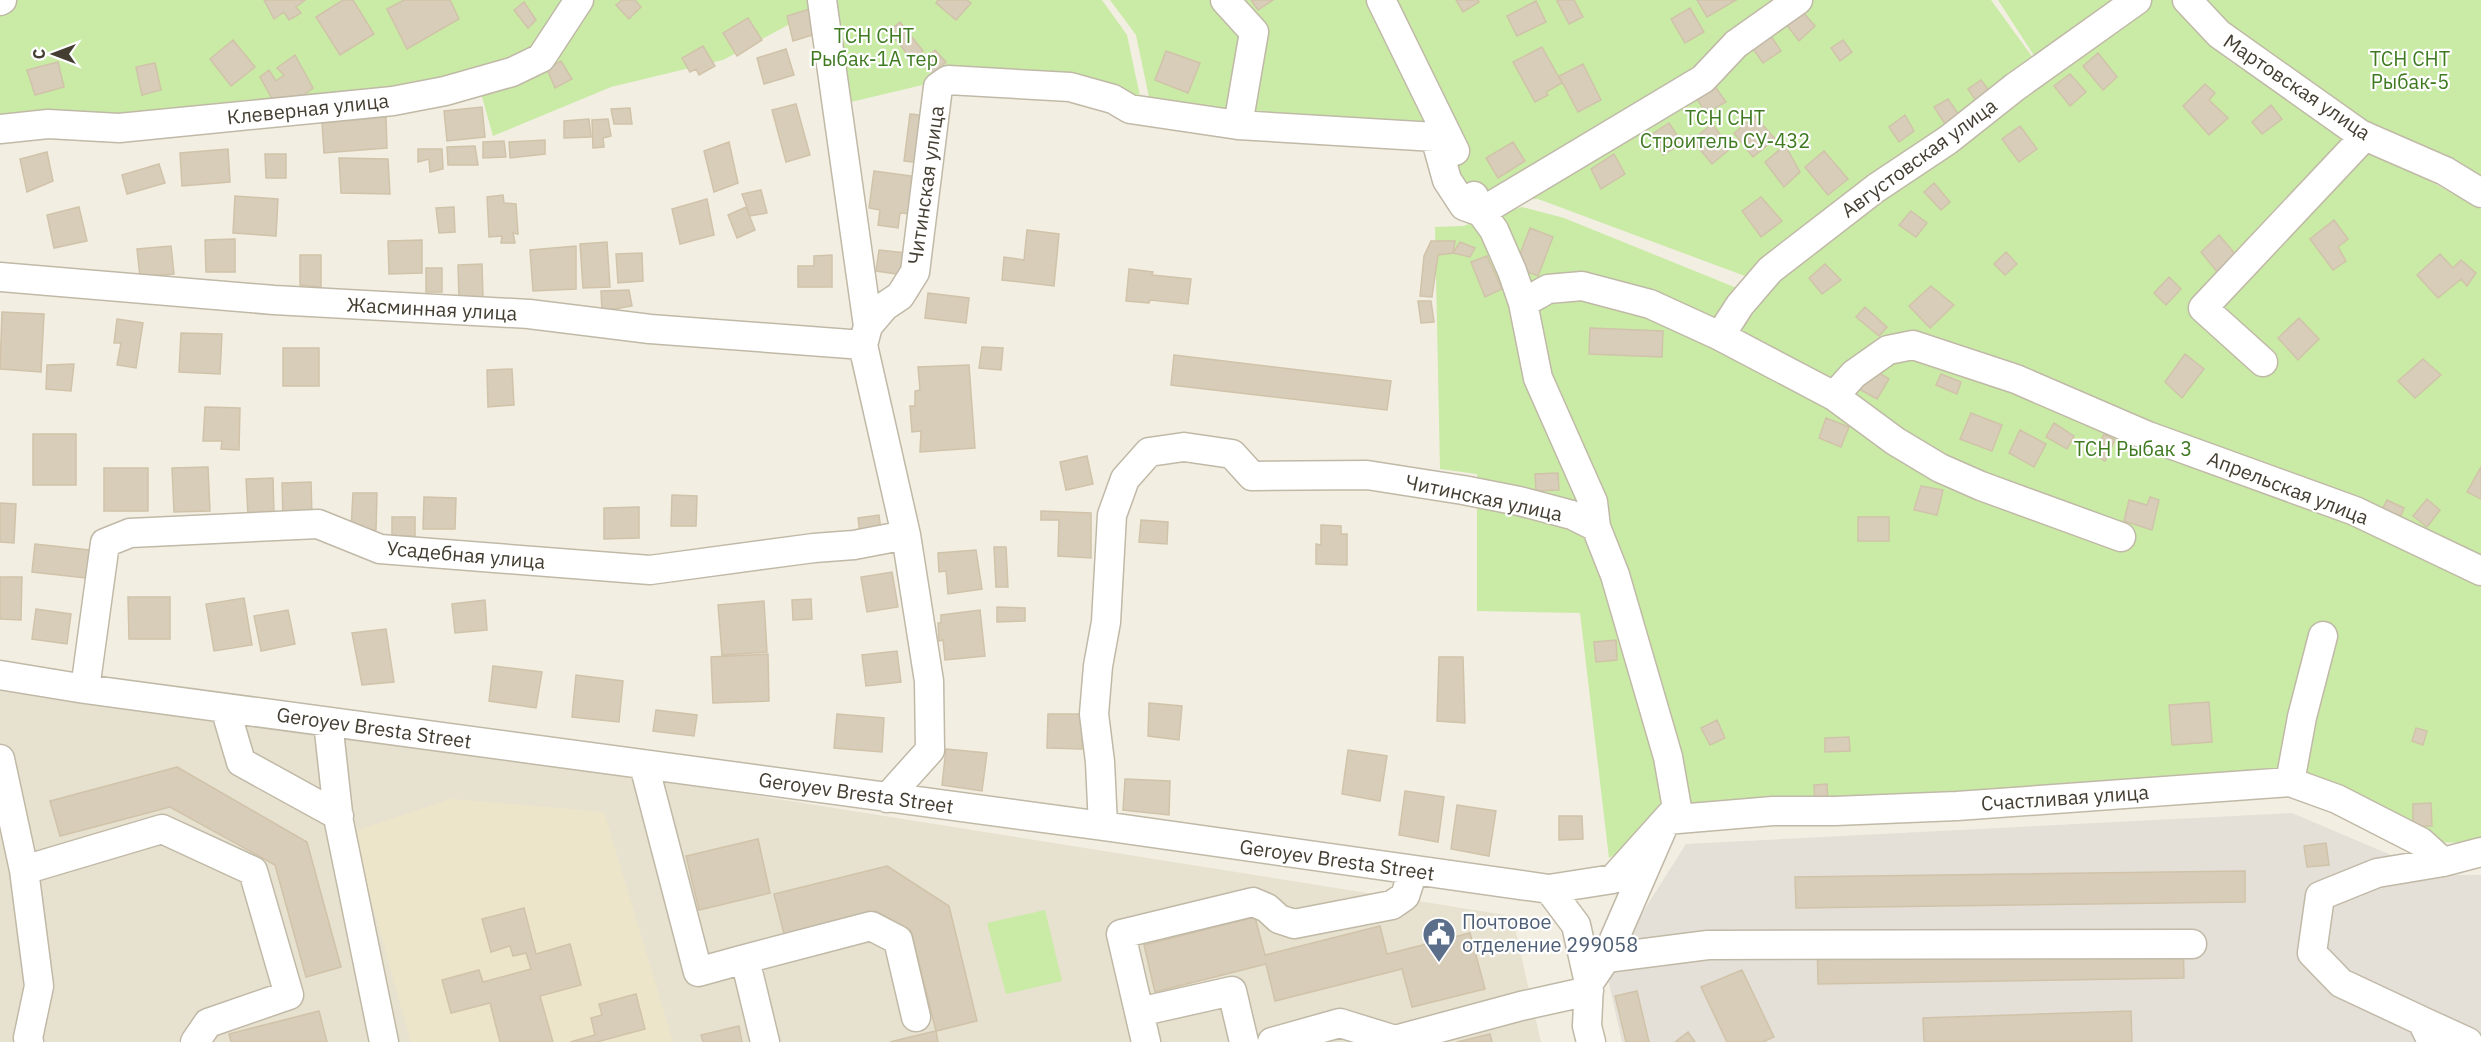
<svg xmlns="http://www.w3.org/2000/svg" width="2481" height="1042" viewBox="0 0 2481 1042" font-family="'IBM Plex Sans',sans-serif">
<rect width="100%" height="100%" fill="#f3eee2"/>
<!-- residential -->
<path fill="#e7e1cf" d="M0,675L1512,916L1541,1042H0Z"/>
<!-- industrial -->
<path fill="#e4dfd7" d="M2292,813L2438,875H2481V1042H1622L1606,970L1686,844Z"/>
<!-- education -->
<path fill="#ede5ca" d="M451,799L604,812L673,1042H411L352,832Z"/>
<!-- green -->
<path fill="#c9eba6" d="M12,0H565L529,53L436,85L0,127V10Z
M573,0H1102L1127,35L1140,96L1112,90L931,83L834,106L818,9L723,60L611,87L493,136L479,86L524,62Z
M1110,0H1991L2036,62L1753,279L1538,199H1467L1427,146L1150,102L1136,35Z
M1998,0H2176L2231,62L2373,150L2481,209V843L2421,842L2296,792L1687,814L1609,858L1580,613L1477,611V474L1440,469L1435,227L1463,226L1522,207L1564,218L1759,297L1807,255L2048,77Z
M2205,0H2481V180L2361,125L2236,36Z
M1045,910L1062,981L1006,994L987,923Z"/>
<!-- building -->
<path fill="#d8cdb9" stroke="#d0c3a9" stroke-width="1.5" d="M264,0H305L296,7L301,13L289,20L284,12L274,19Z
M343,0H353L374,34L340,55L316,17Z
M404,0H450L459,19L407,49L387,9Z
M622,0H635L641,7L629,19L616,5Z
M938,0H967L971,3L956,20L936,3Z
M1251,0H1273L1258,10Z
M1456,0H1478L1479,2L1463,12Z
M1559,0H1574L1583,17L1569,24L1557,1Z
M1697,0H1736L1707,17Z
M1536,1L1546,22L1517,36L1507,16Z
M524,2L536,20L528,28L514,10Z
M813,8L819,33L793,41L787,16Z
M1690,8L1704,32L1685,43L1671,19Z
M1802,11L1815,26L1799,41L1786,24Z
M748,18L762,40L737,56L723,33Z
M900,22L923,51L912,60L889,31Z
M1769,33L1781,51L1763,63L1751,46Z
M233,40L255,67L231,86L210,59Z
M1843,40L1852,52L1840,61L1831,48Z
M703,46L715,66L699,75L696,69L690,72L682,58Z
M1542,47L1562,83L1546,92L1548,95L1535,102L1513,62Z
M786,49L794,75L764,84L757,58Z
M935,50L946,62L934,74L922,62Z
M1166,51L1200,63L1188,93L1155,80Z
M2098,53L2117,77L2103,90L2083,66Z
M295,55L313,88L294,102L275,104L260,77L269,70L276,81L284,75L277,68Z
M561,61L572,79L555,88L547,69Z
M58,62L64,87L35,95L27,70Z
M155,63L161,90L142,95L136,67Z
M1583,64L1601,100L1578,112L1559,76Z
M2070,74L2086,92L2070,106L2054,86Z
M1981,80L1994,97L1980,107L1968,89Z
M2205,84L2215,93L2209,100L2228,118L2209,135L2183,106Z
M1714,85L1726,102L1706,113L1695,96Z
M1948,99L1963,121L1949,130L1934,107Z
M796,104L810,155L786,162L772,110Z
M2271,105L2282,119L2262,134L2252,122Z
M482,107L485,137L447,141L444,111Z
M630,108L632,124H614L611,109Z
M910,114L928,116L922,163L904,161Z
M1905,115L1914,131L1899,142L1889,127Z
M1755,116L1775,139L1753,157L1734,133Z
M386,117L387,148L324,153L322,123Z
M589,119L591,137L564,138V121Z
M608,119L611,136L603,138L604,147L593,148L592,120Z
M1669,123L1682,143L1663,155L1651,135Z
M1712,124L1731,148L1712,164L1692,140Z
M2020,126L2037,149L2019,162L2002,139Z
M545,140V154L510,158L509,142Z
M504,141L506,157L483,158V142Z
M729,142L738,183L714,192L704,151Z
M1513,142L1525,161L1498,178L1486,158Z
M1785,145L1800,172L1784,187L1765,162Z
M475,146L478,165H448L447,147Z
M228,149L230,182L182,186L180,153Z
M418,149H442L443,169L430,172L429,159L418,162Z
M1824,151L1848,179L1828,195L1805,167Z
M47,152L53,181L27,192L20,159Z
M265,154H286V178H266Z
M1614,154L1625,174L1601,189L1591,169Z
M339,158L388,159L390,194L341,193Z
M159,164L165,183L127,194L122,175Z
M874,171L918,177L913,214L900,213L898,228L878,225L880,210L869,208Z
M1934,183L1950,202L1941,210L1924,192Z
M761,190L767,213L750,216L742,194Z
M503,195L504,203L516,204L518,234L513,233L515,243H501L502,236L489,237L487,197Z
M235,196L278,199L276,236L233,233Z
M1761,197L1782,221L1761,237L1742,211Z
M707,199L714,235L680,244L672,209Z
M79,207L87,241L54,248L47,215Z
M454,207L455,232L439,233L436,208Z
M746,207L755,230L737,238L728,215Z
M1911,211L1927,223L1916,237L1899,225Z
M2334,220L2348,239L2338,247L2346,261L2333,270L2310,239Z
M1530,228L1553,237L1538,276L1515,267Z
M1027,230L1059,234L1054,286L1002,280L1004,257L1024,260Z
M2219,235L2242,262L2222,278L2201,252Z
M235,239V272H206L205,240Z
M422,240V273L389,274L388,241Z
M1431,241H1455L1453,253L1438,255L1432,297L1420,296L1424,256Z
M607,242L610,287L583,288L580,244Z
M1460,242L1475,248L1470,257L1453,253Z
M171,246L174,274L140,277L137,249Z
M576,246V289L533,291L530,250Z
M879,250L906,253L903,275L876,271Z
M2006,252L2017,264L2005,275L1994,264Z
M642,253L643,281L618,283L616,254Z
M2440,254L2453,268L2461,260L2476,273L2467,286L2461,279L2438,298L2417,275Z
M300,255H321V287L300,285Z
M832,255V287H798V266H814V256Z
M1487,256L1502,289L1485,297L1471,262Z
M482,264L483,297L459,298L458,265Z
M1825,264L1841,280L1822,294L1809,278Z
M426,268H442V292H426Z
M1129,269L1153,272L1152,275L1191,279L1188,304L1150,300L1149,303L1126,301Z
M2169,277L2181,289L2166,305L2154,293Z
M1931,286L1954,305L1930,328L1909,306Z
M629,290L632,306L602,311L601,291Z
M928,293L969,298L966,323L925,318Z
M1418,301H1431L1434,322L1421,323Z
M1865,307L1887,327L1879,336L1856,317Z
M2,312L44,314L41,372L0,369Z
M2299,318L2319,339L2298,360L2278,338Z
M117,319L143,323L136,368L117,365L121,343H114Z
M1590,328L1663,331L1662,357L1589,354Z
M181,333L222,334L220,374L179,372Z
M982,347L1003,348L1001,370L979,368Z
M283,348H319V386H283Z
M2185,354L2204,369L2182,398L2165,382Z
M1174,355L1391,381L1387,410L1171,385Z
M2423,359L2441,375L2415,398L2398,381Z
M74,364L71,391L46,389L47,365Z
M969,365L975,448L920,452L921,431L912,432L910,406H915V391L920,390L918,367Z
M512,369L514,405L488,407L487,370Z
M1873,369L1889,379L1877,399L1859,389Z
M1941,374L1961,382L1957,394L1936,385Z
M205,407L240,408L239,450L221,449L222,441H203Z
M1971,413L2002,425L1992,451L1960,439Z
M1826,418L1849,427L1841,447L1819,438Z
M2054,423L2074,436L2067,449L2046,437Z
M2020,430L2046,444L2034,467L2009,453Z
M33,434H76V485H33Z
M2104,434L2115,440L2105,461L2094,455Z
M1087,456L1093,484L1066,490L1060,462Z
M208,467L210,511L174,512L172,468Z
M2481,467V499L2467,492Z
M104,468H148V511H104Z
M1558,473L1559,490L1536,491L1535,474Z
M273,478L274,515L248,516L246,479Z
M311,482L312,516L283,517L282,483Z
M1921,486L1943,490L1937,515L1914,510Z
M353,493H377L376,530L351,529Z
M672,495L697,496L696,526H671Z
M424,497L456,498L455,529H423Z
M2150,497L2159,500L2152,530L2124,521L2129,500L2147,505Z
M2427,499L2440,510L2427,527L2413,516Z
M2387,500L2404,508L2396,528L2377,519Z
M0,503L16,504L14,543L0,542Z
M639,507V538L604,539V508Z
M1041,511L1091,513V558L1058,556L1059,520H1041Z
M879,515L881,530L860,534L858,518Z
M392,517H415V536H392Z
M1858,517H1889V541H1858Z
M1141,520L1168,522L1167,544L1139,542Z
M1321,525L1341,526V534H1347V565L1316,564V544L1321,545Z
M35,544L98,551L95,579L32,572Z
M994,547H1006L1008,587H996Z
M976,550L982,589L948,594L946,571L939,572L938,553Z
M892,572L898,607L867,612L861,577Z
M0,577H22L21,620L0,619Z
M128,597H170V639H129Z
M244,598L252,645L214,651L206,604Z
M811,599L812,619L793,620L792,600Z
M485,600L487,630L455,633L452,604Z
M764,601L767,652L722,655L718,605Z
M997,607L1025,608V621L997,622Z
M36,609L71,614L67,644L32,639Z
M288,610L295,644L261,651L254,616Z
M980,610L985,656L945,660L943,640L939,641L938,623H941V615Z
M386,629L394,682L362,685L352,633Z
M1616,640L1617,660L1596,662L1594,642Z
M897,651L901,682L866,686L862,655Z
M768,654L769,701L713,703L711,657Z
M1439,657H1463L1465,723L1437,721Z
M493,666L542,672L536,708L489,701Z
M576,675L623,681L619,722L572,717Z
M2209,702L2212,742L2172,745L2169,705Z
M1149,703L1182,706L1179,740L1148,736Z
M656,710L697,715L694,736L653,731Z
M837,714L884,718L882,752L834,748Z
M1048,714H1082V749L1047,748Z
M1717,720L1725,738L1710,745L1701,728Z
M2416,728L2427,731L2423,745L2412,741Z
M1849,737L1850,751L1825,752V738Z
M946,749L987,753L982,791L942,785Z
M1348,750L1387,756L1380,801L1342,794Z
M177,767L307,842L341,967L306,977L275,865L170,807L60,836L50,801Z
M1125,779L1170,781L1169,815L1123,810Z
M1827,784L1828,804H1815L1814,785Z
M1405,791L1444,797L1438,842L1399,835Z
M2431,803L2432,826H2413V804Z
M1457,805L1496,811L1489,856L1451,849Z
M1559,816H1582L1583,839L1559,840Z
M758,839L770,893L699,910L686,856Z
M2326,843L2329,865L2307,867L2304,846Z
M887,866L949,906L977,1021L936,1031L911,931L876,911L784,934L774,894Z
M2245,871V902L1796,908L1795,877Z
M524,908L536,954L570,944L581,985L540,996L553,1042H500L490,1003L451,1013L442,980L479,970L483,982L531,969L526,953L513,956L510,946L491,952L482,919Z
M1255,917L1265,955L1380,926L1387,954L1470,933L1485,989L1412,1007L1402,969L1275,1001L1266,964L1155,992L1144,945Z
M2183,932L2184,978L1818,984L1817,938Z
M1742,970L1774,1037L1763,1042H1727L1701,987Z
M1637,991L1649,1042H1626L1615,996Z
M636,994L645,1029L597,1042H570L595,1035L591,1018L602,1015L599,1004Z
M319,1011L327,1042H231L229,1034Z
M2131,1011L2132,1042H1924L1923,1018Z
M739,1026L742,1042H703L701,1035Z
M936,1031L938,1042H890L906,1038Z
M1688,1032L1695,1042H1675Z
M1490,1034L1492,1042H1457Z"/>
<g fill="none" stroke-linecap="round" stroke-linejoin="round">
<defs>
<path id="minor" d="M822,0L868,326L863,345L906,535L929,681L930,750L887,798
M1225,0L1254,32L1238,125
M1381,0L1455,151
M2187,0L2219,34L2360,134L2445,171L2481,193
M0,1L2,0
M0,129L48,124L119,128L393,101L445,91L512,72L541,58L579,0
M1474,196L1481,212L1703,79L1736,44L1798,0
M0,277L274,300L529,314L650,329L863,345
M1523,303L1548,289L1582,286L1650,304L1720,336L1834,396L1895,441L1940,468L1981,486L2121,537
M868,326L885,306L900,296L915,272L938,87L948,80L1070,87L1113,99L1130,109L1238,125L1435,137L1447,180L1464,206L1481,212L1494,230L1512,271L1523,303L1538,378L1593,502L1596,527L1572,515L1519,501L1463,490L1367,475L1252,476L1232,454L1184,447L1149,452L1125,479L1112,515L1106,622L1098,666L1094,714L1100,762L1103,826
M1720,336L1740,305L1770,270L1876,188L1948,140L2015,87L2137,0
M2263,362L2203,308L2365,136
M1834,396L1854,374L1888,350L1913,345L2016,379L2148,436L2355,511L2481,571
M1596,527L1615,575L1668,757L1677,808L1666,820L1606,958
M0,675L85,689L1103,826L1549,889L1613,879L1666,820
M85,689L105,543L130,533L318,524L380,549L650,570L814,548L854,545L906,535
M225,708L241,762L339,816
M328,722L339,822L384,1042
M0,759L24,870L39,986L28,1038L29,1042
M644,765L698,972L745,959L765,1042
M2290,782L2302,717L2323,636
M1666,820L1773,811H1835L1957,806L2290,782L2337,799L2421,842L2443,862
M24,870L162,829L253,871L289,995L208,1023L195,1042
M1549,889L1576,925L1589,983L1587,1026L1591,1042
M745,959L871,926L898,940L916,1017
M1589,983L1606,958L1708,945L2192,944
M1139,1012L1232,991L1244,1042
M2422,1021L2468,1042
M1146,1042L1121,934L1253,902L1267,908L1279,919L1294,924L1392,905L1405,896L1413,871
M1272,1042L1340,1023L1395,1040L1521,1006L1589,991
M2432,1042L2422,1021L2341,983L2312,953L2320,896L2377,873L2443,862L2481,852"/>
</defs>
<!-- minor casing -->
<use href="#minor" stroke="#c1b9a7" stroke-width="31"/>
<!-- minor -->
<use href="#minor" stroke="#fff" stroke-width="28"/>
</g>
<!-- icons -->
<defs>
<symbol id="civic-pin" viewBox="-11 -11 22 30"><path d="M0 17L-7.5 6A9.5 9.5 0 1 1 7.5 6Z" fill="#5c6f8a" stroke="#fff"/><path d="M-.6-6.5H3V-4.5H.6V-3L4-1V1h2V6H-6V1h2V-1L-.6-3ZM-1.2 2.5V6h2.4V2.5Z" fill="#fff"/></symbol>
</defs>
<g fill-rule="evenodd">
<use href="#civic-pin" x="1420" y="915" width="38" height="52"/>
</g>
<g text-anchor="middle" stroke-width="4.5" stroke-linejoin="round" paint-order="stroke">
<!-- park labels -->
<g font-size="20" fill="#3f7a21" stroke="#fff">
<text x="874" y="43">ТСН СНТ<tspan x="874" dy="23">Рыбак-1А тер</tspan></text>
<text x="2410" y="66">ТСН СНТ<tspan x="2410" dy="23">Рыбак-5</tspan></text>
<text x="1725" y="125">ТСН СНТ<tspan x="1725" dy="23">Строитель СУ-432</tspan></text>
<text x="2133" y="456">ТСН Рыбак 3</text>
</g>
<!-- street labels -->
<g font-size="20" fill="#443e32" stroke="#fff">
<text transform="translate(2297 87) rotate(34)" y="7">Мартовская улица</text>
<text transform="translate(308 109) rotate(-6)" y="7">Клеверная улица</text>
<text transform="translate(1919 158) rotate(-36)" y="7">Августовская улица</text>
<text transform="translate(926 185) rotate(-82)" y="7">Читинская улица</text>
<text transform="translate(432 309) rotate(3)" y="7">Жасминная улица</text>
<text transform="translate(2288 488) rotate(21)" y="7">Апрельская улица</text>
<text transform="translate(1484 498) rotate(12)" y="7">Читинская улица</text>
<text transform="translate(466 555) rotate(5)" y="7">Усадебная улица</text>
<text transform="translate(374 728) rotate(8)" y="7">Geroyev Bresta Street</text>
<text transform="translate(856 793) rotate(8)" y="7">Geroyev Bresta Street</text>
<text transform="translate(2065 798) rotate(-4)" y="7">Счастливая улица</text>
<text transform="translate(1337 860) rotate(8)" y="7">Geroyev Bresta Street</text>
</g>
<!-- service labels -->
<g font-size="20" fill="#4e5e75" stroke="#fff" text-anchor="start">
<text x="1462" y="929">Почтовое<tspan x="1462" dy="23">отделение 299058</tspan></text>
</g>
</g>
<!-- north arrow -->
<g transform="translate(54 54) rotate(270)" stroke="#ffffff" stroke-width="4.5" paint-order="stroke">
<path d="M0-4.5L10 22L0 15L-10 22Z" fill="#443e32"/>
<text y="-9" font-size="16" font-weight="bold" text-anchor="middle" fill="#443e32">С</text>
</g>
</svg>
